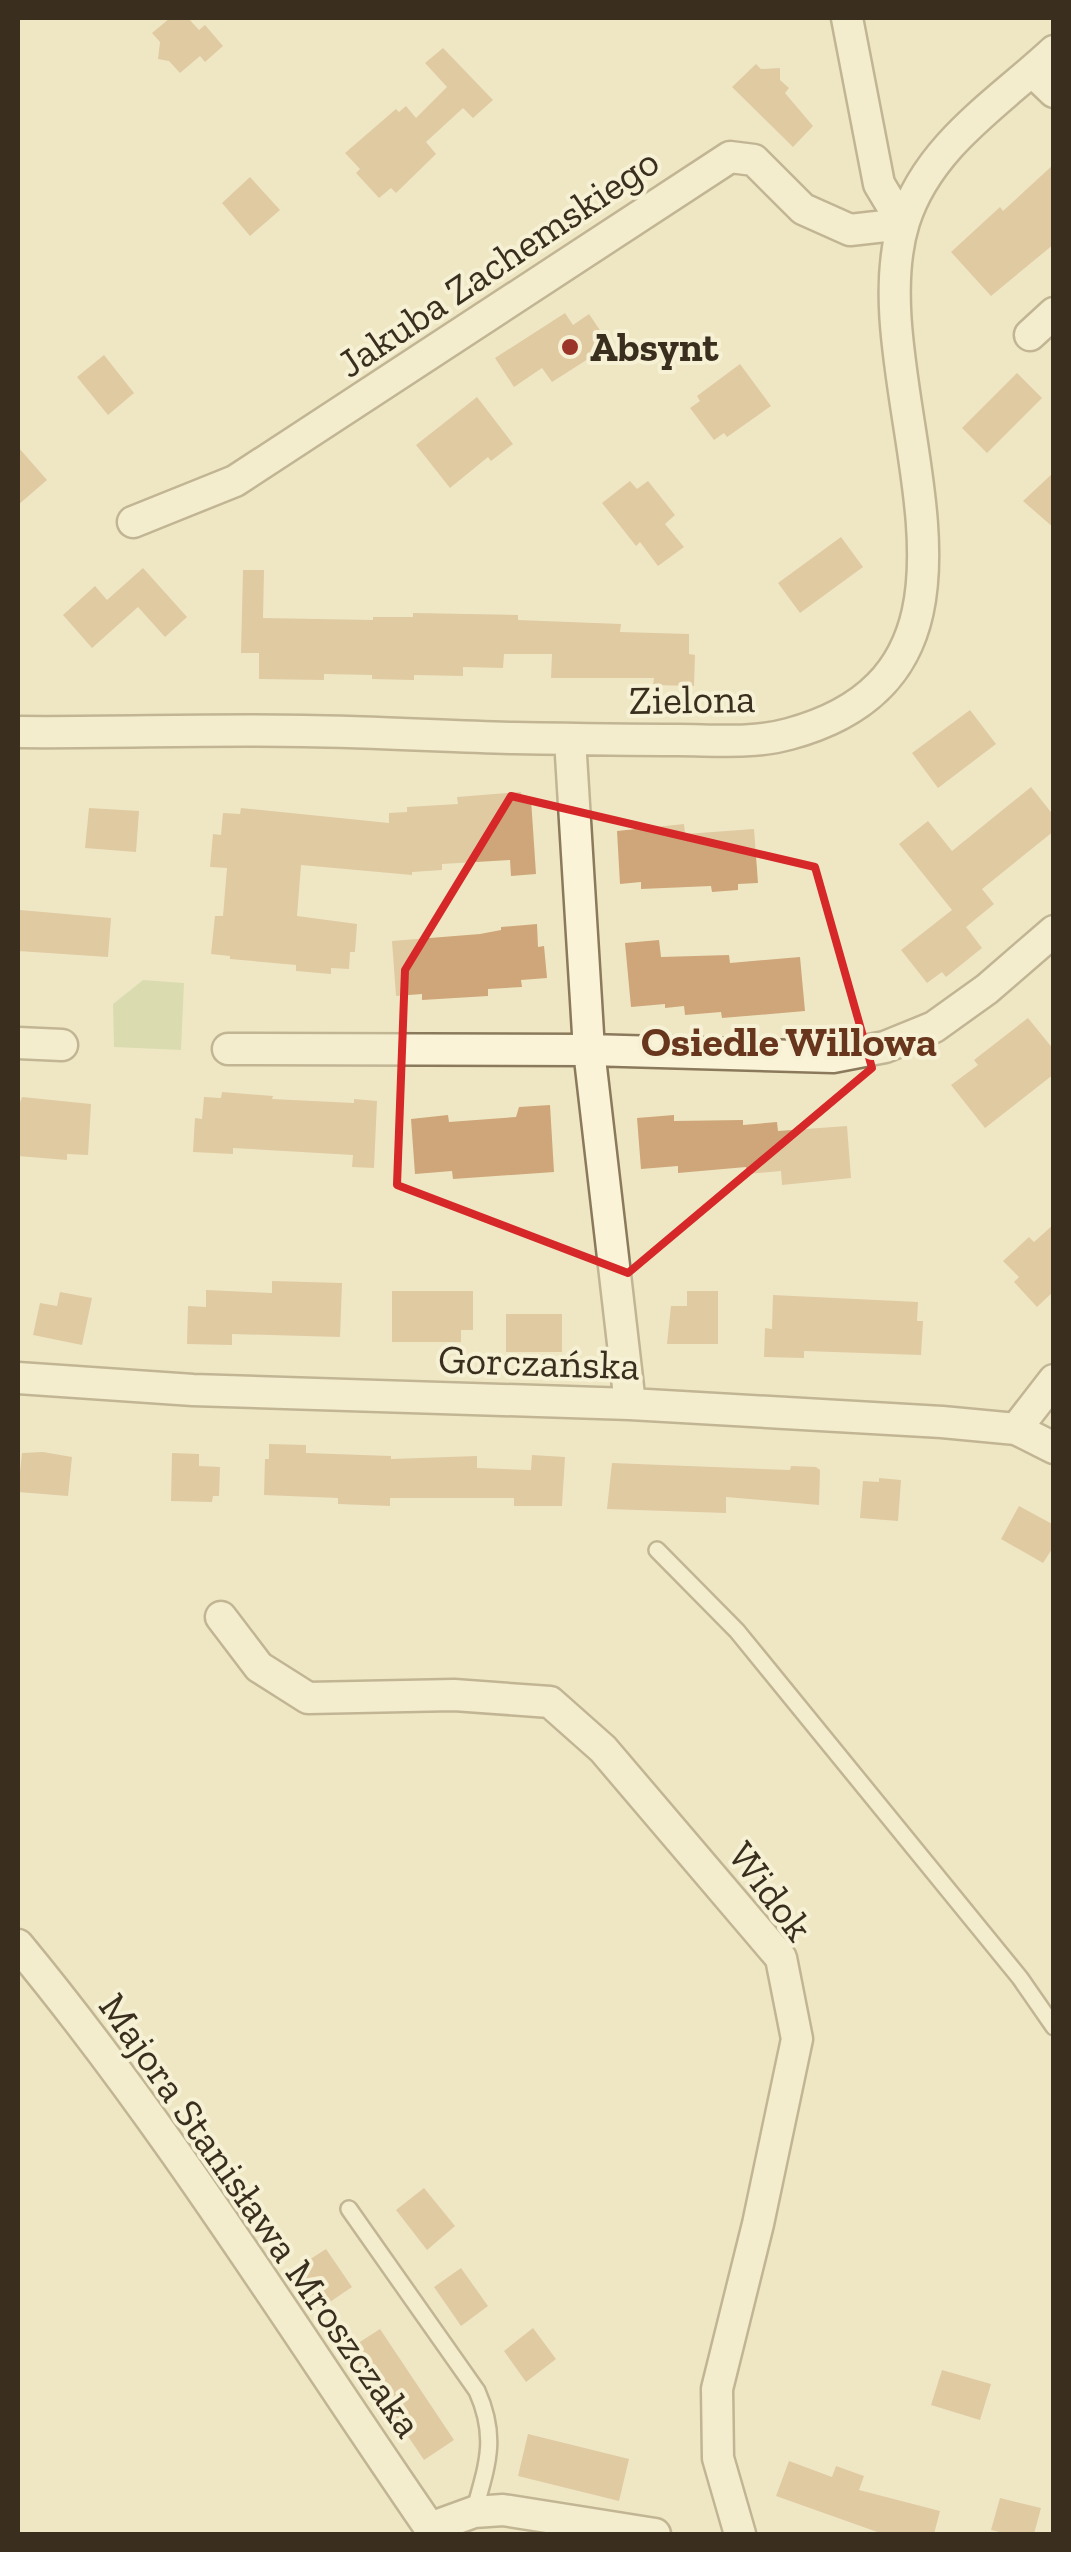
<svg xmlns="http://www.w3.org/2000/svg" width="1071" height="2552" viewBox="0 0 1071 2552" font-family="'Zilla Slab',serif">
<rect width="100%" height="100%" fill="#efe7c4"/>
<!-- green -->
<path fill="#c1ce98" d="M143,980L184,983L181,1050L114,1047L113,1004Z"/>
<!-- building -->
<path fill="#cea679" d="M170,18H188L199,30L205,25L223,46L205,62L200,56L180,73L169,61L158,59L160,42L152,33Z
M443,48L493,100L473,118L463,108L426,142L436,154L396,193L391,188L379,198L356,173L360,169L345,153L396,109L399,112L406,106L416,118L447,87L425,63Z
M756,64L761,69L780,68V80L789,88L785,93L813,126L793,147L732,87Z
M1054,164V244L991,296L951,252L1000,207L1003,211Z
M250,177L280,210L250,236L222,203Z
M565,313L573,325L589,314L610,345L552,382L542,368L514,387L495,358Z
M104,355L134,393L108,415L77,377Z
M740,364L771,406L727,437L724,433L714,440L690,408L700,401L697,396Z
M1017,373L1042,398L987,453L962,428Z
M477,397L513,444L491,461L488,457L450,488L416,445Z
M18,447L47,480L18,505Z
M1054,472V528L1023,501Z
M630,481L637,489L648,481L675,515L665,524L684,547L658,566L640,542L636,546L602,503Z
M841,537L863,567L800,613L778,583Z
M143,568L187,617L165,637L138,607L92,648L63,615L95,586L107,600Z
M243,570H264L263,618L373,620V617H413V613L518,615V620L621,624L620,632L689,634V654L695,655L694,686L653,685L654,678H551L552,654H504L503,668L463,667V676L414,675V680L372,679V675L324,674V680L259,679V653H241Z
M970,710L996,744L938,788L912,753Z
M1031,787L1054,816V831L982,889L994,904L966,927L982,948L946,977L942,972L927,983L901,950L952,910L899,844L928,821L952,851Z
M521,792L522,799H531L536,874L511,876L510,860L442,864V870L412,872V875L301,865L297,916L357,924L355,952H350L349,969L331,968V974L296,971V965L230,959V956L211,954L215,916H223L227,868L210,867L213,834L221,835L223,813L240,814L241,808L389,823V813L407,812V807L458,804L457,797Z
M89,808L139,811L136,852L85,848Z
M684,824L685,834L754,829L758,883L738,884V890L712,892L711,886L641,889V882L620,884L617,831Z
M20,910L111,918L108,957L18,951Z
M537,924L538,947L544,946L547,978L521,980L522,987L488,989V996L422,1000V994L396,996L392,941L480,934L501,930V927Z
M659,940L661,957L729,955L730,963L800,957L805,1011L722,1018L721,1012L685,1015L684,1006L665,1008V1004L631,1007L625,943Z
M1028,1018L1054,1050V1074L985,1128L951,1085L978,1065L974,1060Z
M222,1092L273,1096L272,1099L354,1103V1099L377,1101L374,1168L352,1167L353,1155L233,1148V1154L193,1152L195,1118L202,1119L204,1097L221,1098Z
M22,1097L91,1104L88,1155L67,1154V1160L18,1156V1108Z
M550,1105L554,1172L453,1179L452,1171L415,1174L411,1119L448,1115L449,1122L516,1117L519,1107Z
M674,1115V1121L743,1120V1125L777,1122L778,1131L847,1126L851,1178L782,1185L781,1171L747,1174L746,1167L678,1173V1166L641,1169L637,1118Z
M1054,1224V1291L1037,1307L1014,1282L1019,1277L1003,1261L1029,1237L1034,1242Z
M272,1281L342,1283L340,1337L232,1334V1345L187,1344L188,1306L206,1307V1290L272,1293Z
M392,1291H473V1330H461V1342H392Z
M687,1291H718V1344H667L671,1306H687Z
M60,1292L92,1298L82,1345L33,1335L40,1303L57,1306Z
M773,1295L918,1302L917,1321H923L921,1355L804,1351V1358L764,1357L765,1328L772,1329Z
M506,1314H562V1352H506Z
M269,1444L306,1445V1453L391,1456V1459L477,1456V1468L531,1470L532,1455L565,1457L562,1506H514V1498H390V1506L338,1504V1498L264,1495L265,1459H269Z
M43,1452L72,1457L68,1496L18,1492L22,1453Z
M172,1453L199,1454V1466L220,1467L219,1496H213L212,1502L171,1501Z
M612,1463L790,1470L791,1466L816,1467L820,1470L819,1505L726,1497V1513L607,1509Z
M879,1478L901,1480L898,1521L860,1518L863,1481L879,1482Z
M1019,1506L1054,1525V1546L1043,1563L1001,1539Z
M424,2188L455,2226L427,2250L396,2210Z
M326,2249L352,2287L321,2308L295,2269Z
M461,2268L488,2306L461,2326L434,2287Z
M533,2328L556,2359L526,2382L504,2351Z
M380,2329L454,2440L424,2460L349,2349Z
M942,2370L991,2384L980,2420L931,2405Z
M528,2434L629,2459L619,2501L518,2476Z
M789,2461L832,2477L836,2466L864,2476L859,2490L940,2511L934,2534H883L776,2496Z
M1000,2498L1041,2508L1034,2534H1008L991,2530Z"/>
<g fill="none" stroke-linecap="round" stroke-linejoin="round">
<defs>
<path id="service" d="M657,1550L737,1631L1020,1978L1054,2027
M349,2209L477,2391C498,2438 487,2465 474,2512"/>
<path id="minor" d="M847,18L879,184L903,224
M1032,71L1054,92
M1030,335L1054,313
M133,522L235,481L730,157L754,160L803,209L850,230L903,224
M18,732C113,733 209,729 304,731C373,732 442,736 511,738C567,739 622,740 678,740C714,740 753,744 789,734C1039,667 853,384 904,222C928,146 998,103 1054,51
M570,739L589,1050L630,1404
M18,1043L62,1045
M228,1049L589,1050L833,1057L885,1047L934,1027L987,989L1054,931
M18,1378L193,1390L630,1404L942,1422L1016,1429L1054,1448
M1016,1429L1054,1380
M221,1617L259,1667L308,1698L454,1695L550,1702L603,1749L781,1958L797,2039L758,2224L717,2389L718,2458L740,2534
M18,1945C171,2130 298,2337 434,2534
M430,2528L474,2512L503,2510L655,2534"/>
</defs>
<!-- service casing -->
<use href="#service" stroke="#8a795a" stroke-width="20"/>
<!-- minor casing -->
<use href="#minor" stroke="#8a795a" stroke-width="35"/>
<!-- service -->
<use href="#service" stroke="#faf3d8" stroke-width="15"/>
<!-- minor -->
<use href="#minor" stroke="#faf3d8" stroke-width="30"/>
</g>
<!-- marked area -->
<path d="M0 0H1071V2552H0ZM511,796L815,867L872,1068L628,1273L397,1185L405,970Z" fill="#efe7c4" fill-opacity=".55" fill-rule="evenodd"/>
<path fill="none" stroke="#d62828" stroke-width="8" stroke-linejoin="round" d="M511,796L815,867L872,1068L628,1273L397,1185L405,970Z"/>
<!-- markers -->
<circle fill="#9b3529" stroke="#f6f0d4" stroke-width="4" cx="570" cy="347" r="10"/>
<g text-anchor="middle" stroke-width="8" stroke-linejoin="round" paint-order="stroke">
<!-- street labels -->
<g font-size="40" fill="#3a2f1e" stroke="#f6f0d4">
<text transform="translate(498 262) rotate(-34)" y="14">Jakuba Zachemskiego</text>
<text transform="translate(692 699) rotate(-1)" y="14">Zielona</text>
<text transform="translate(539 1362) rotate(2)" y="14">Gorczańska</text>
<text transform="translate(771 1891) rotate(53)" y="14">Widok</text>
<text transform="translate(261 2215) rotate(55)" y="14">Majora Stanisława Mroszczaka</text>
</g>
<!-- poi labels -->
<g font-size="40" font-weight="bold" fill="#3a2f1e" stroke="#f6f0d4" text-anchor="start">
<text x="590" y="361">Absynt</text>
</g>
<!-- neighbourhood labels -->
<g font-size="42" font-weight="bold" fill="#68351d" stroke="#f6f0d4">
<text x="789" y="1056">Osiedle Willowa</text>
</g>
</g>
<!-- border -->
<rect width="1071" height="2552" fill="none" stroke="#3a2f1e" stroke-width="40"/>
</svg>
